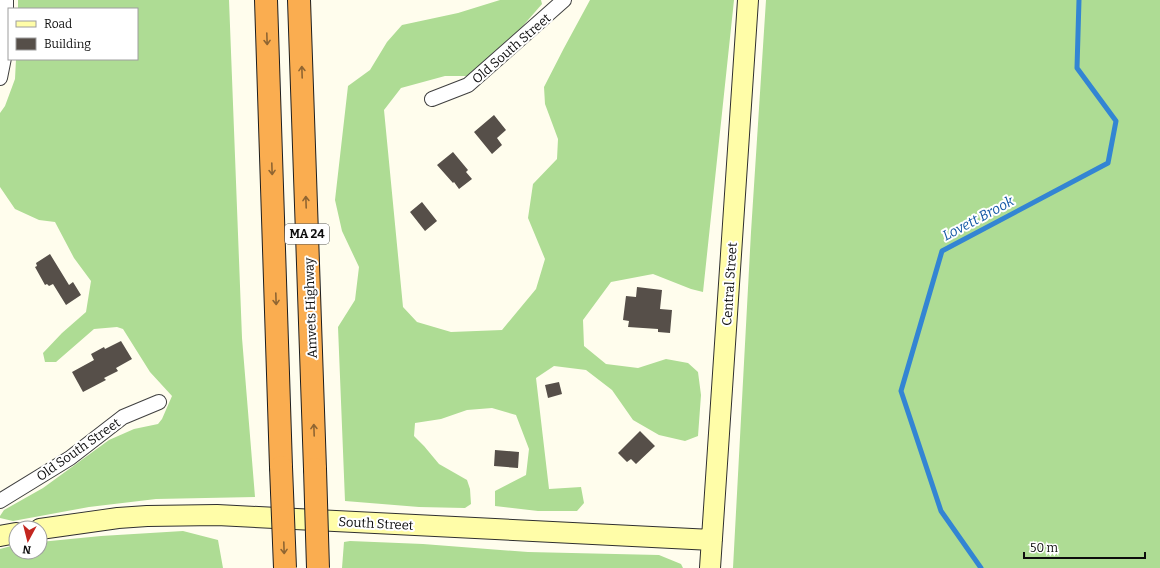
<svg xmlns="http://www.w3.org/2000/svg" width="1160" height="568" viewBox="0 0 1160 568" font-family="Bitter,serif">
<rect width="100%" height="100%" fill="#fffded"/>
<!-- forest -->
<path fill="#aedc94" d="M18,0H229L242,338L255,497L156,499L89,507L13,521L0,518V516L4,510L43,488L109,440L134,429L158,424L162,419L172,396L150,372L123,329L117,327L94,329L56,362H45L43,353L62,333L86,312L91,281L74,258L55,222L39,220L15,209L0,187V113L5,106L15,79L16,59H137V9H18Z
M500,0H541L542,4L521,28L469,76H445L401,88L384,110L403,307L417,322L451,332L502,330L536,289L545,259L528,218L533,184L557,159L558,139L545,104L544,87L564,48L590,0H734L703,292L691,289L653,274L611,282L583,320L584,346L606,364L638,368L666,359L688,363L698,372L701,395L698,436L685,441L659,435L633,420L612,390L586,370L554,366L536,378L549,489L581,487L584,503L577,511H538L495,506V491L526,475L529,449L516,415L492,408L467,410L441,419L415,423L414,436L424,446L439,464L467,480L470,489L471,504L465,508L419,507L345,501L338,327L355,300L359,267L342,231L335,200L348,86L370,70L387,42L402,25L458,13Z
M766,0H1160V568H733L751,232Z
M183,531L218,540L223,568H0V549L15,545H16V552H40V542L101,536Z
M350,541L423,544L528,552L659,555L681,564L683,568H342L344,542Z"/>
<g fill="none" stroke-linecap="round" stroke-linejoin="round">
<!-- stream -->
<path stroke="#3385d3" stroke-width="5" d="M981,568L941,511L901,391L942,251L1108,163L1116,121L1077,68L1079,0"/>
</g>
<!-- building -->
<path fill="#564f49" d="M494,115L506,130L497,138L502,145L492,154L474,132Z
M453,152L468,170L466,172L472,179L459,189L454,182L453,183L437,165Z
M422,202L437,221L425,231L410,212Z
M50,254L69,285L73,282L81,295L66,305L53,284L49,286L47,284L45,285L35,267L37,266L36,263Z
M637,287L662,290L660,309L672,310L670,333L658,332V329L628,327L629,321L623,320L626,296L636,297Z
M121,341L132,359L116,368L118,371L104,378L106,380L83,392L72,372L94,360L91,354L104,347L105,349Z
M559,382L562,394L548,398L545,385Z
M640,431L655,446L636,464L631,459L627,462L618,453Z
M495,450L519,452L518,468L494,466Z"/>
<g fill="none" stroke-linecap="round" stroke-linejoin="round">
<defs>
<path id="street" d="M0,78L6,48V0
M432,99L468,85L564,0
M0,501L70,458L123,417L159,402"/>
<path id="secondary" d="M40,529L118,518L147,516L217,515L712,540
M0,536L16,533
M710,568L748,0"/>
<path id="highway" d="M266,0L281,467
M299,0L315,469"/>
</defs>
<!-- street casing -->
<use href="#street" stroke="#404040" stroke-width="16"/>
<!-- secondary casing -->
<use href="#secondary" stroke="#2f2f2f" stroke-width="22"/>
<!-- highway casing -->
<use href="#highway" stroke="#1e1e1e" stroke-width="24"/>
<!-- street -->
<use href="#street" stroke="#fff" stroke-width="14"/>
<!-- secondary -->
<use href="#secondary" stroke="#fffda8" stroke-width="20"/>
<!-- highway -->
<use href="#highway" stroke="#faad50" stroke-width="22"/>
<defs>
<path id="highway-bridge" d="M281,467L285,568
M315,469L318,568"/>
</defs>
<!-- highway-bridge casing -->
<use href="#highway-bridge" stroke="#1e1e1e" stroke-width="24" stroke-linecap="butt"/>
<!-- highway-bridge -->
<use href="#highway-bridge" stroke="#faad50" stroke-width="22"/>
</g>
<!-- one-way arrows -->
<defs><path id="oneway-shaft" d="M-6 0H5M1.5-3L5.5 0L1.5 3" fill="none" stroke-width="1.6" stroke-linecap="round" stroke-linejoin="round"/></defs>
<g stroke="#8f6532">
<use href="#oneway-shaft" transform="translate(267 39) rotate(88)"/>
<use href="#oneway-shaft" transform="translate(302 72) rotate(-92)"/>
<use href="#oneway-shaft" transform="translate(272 169) rotate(88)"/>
<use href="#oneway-shaft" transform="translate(306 202) rotate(-92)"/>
<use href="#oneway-shaft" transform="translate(276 299) rotate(88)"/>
<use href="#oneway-shaft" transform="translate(314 430) rotate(-92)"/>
<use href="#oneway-shaft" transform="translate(284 548) rotate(88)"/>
</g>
<g text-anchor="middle" stroke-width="4" stroke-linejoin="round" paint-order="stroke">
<!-- shield labels -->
<rect fill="#fff" stroke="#565656" stroke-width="1" x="285" y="224" width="44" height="20" rx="3"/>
<g font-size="12" font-weight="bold" fill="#0d0d0d">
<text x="307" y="238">MA 24</text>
</g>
<!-- street labels -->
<g font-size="13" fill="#0d0d0d" stroke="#fff">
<text transform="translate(511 48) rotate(-41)" y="5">Old South Street</text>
<text transform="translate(729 284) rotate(-86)" y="5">Central Street</text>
<text transform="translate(310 308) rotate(-92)" y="5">Amvets Highway</text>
<text transform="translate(78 449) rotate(-35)" y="5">Old South Street</text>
<text transform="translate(376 523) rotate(3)" y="5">South Street</text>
</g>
<!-- water labels -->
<g font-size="14" font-style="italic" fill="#1156a4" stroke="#fff">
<text transform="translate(978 218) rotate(-28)" y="5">Lovett Brook</text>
</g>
</g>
<!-- legend -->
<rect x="8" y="8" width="130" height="52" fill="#ffffff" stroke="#9e9e9e"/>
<rect x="16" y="21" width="20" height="6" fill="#fffda8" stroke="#9e9e9e"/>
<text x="44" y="28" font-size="12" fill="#0d0d0d">Road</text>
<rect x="16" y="38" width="20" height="12" fill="#564f49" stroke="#9e9e9e"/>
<text x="44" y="48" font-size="12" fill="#0d0d0d">Building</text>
<!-- north arrow -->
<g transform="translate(28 540) rotate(187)"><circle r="19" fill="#ffffff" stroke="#9e9e9e"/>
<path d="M0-3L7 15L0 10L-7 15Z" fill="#c3261f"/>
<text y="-6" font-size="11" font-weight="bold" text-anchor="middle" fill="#0d0d0d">N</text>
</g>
<!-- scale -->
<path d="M1024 552v6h121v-6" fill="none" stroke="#0d0d0d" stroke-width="2"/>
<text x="1030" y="552" font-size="12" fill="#0d0d0d" stroke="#ffffff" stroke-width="3" paint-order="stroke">50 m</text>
</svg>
